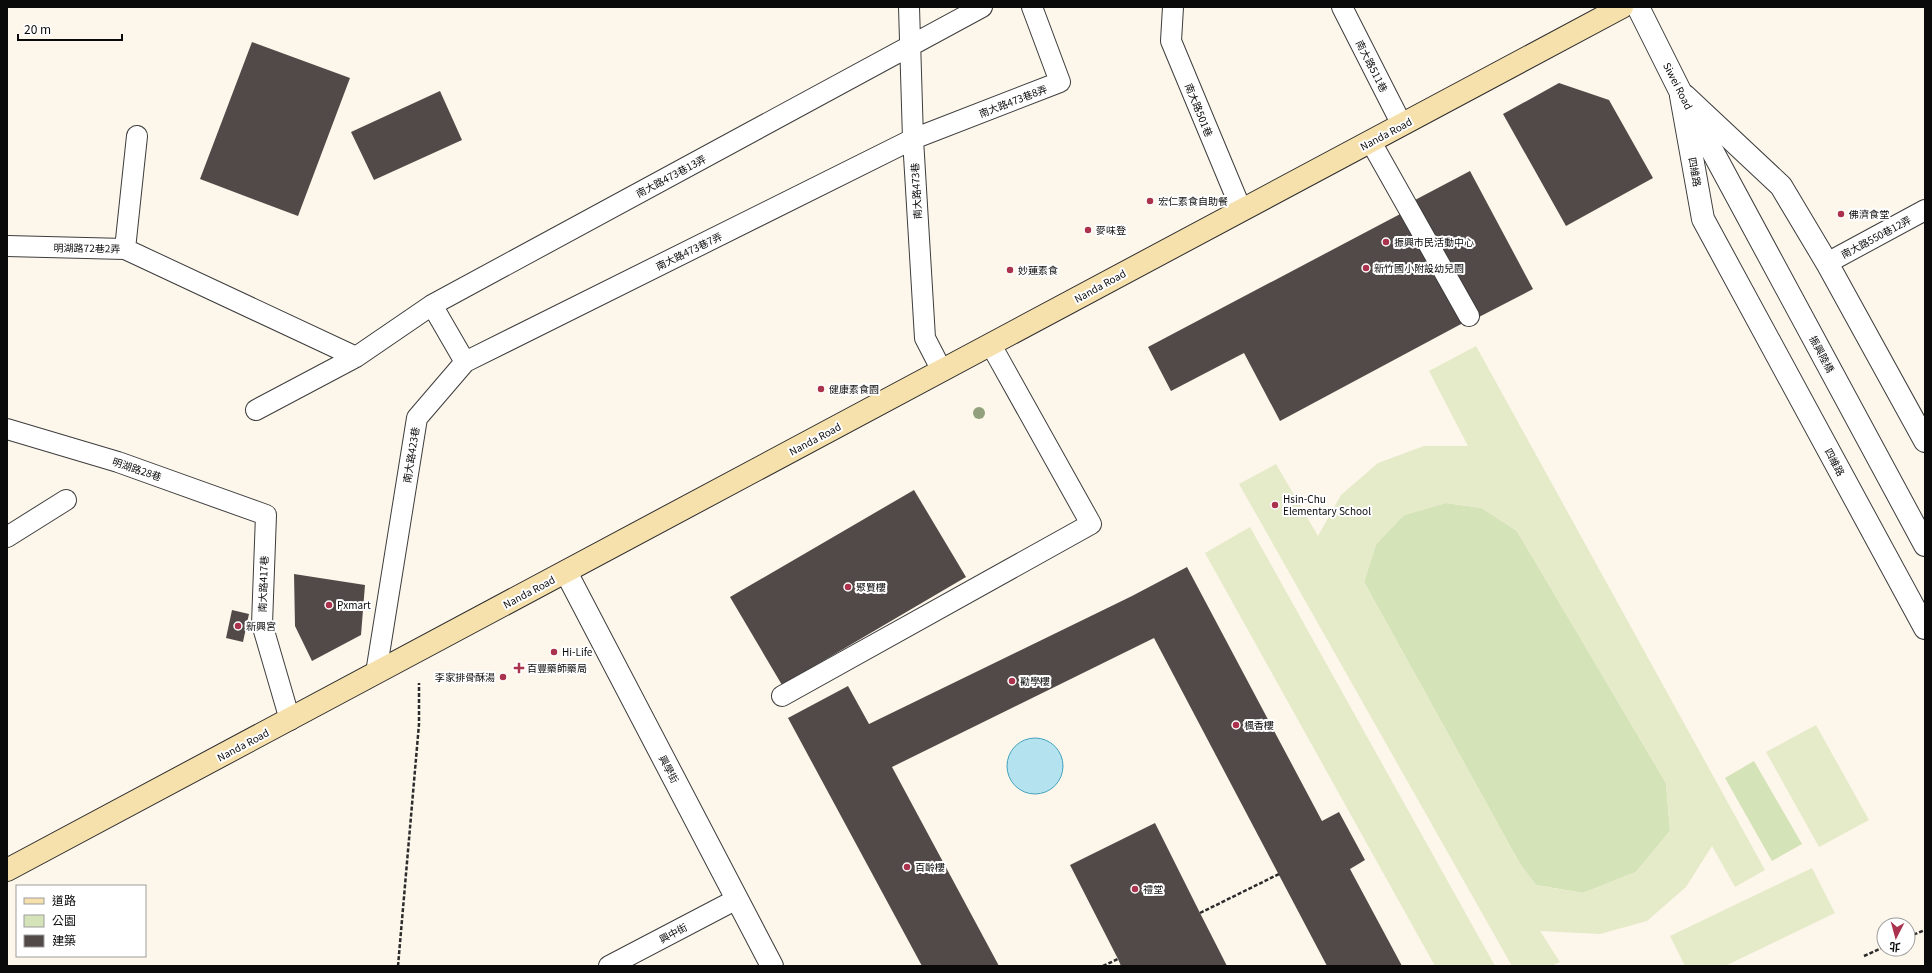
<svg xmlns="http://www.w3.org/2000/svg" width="1932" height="973" viewBox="0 0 1932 973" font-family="Georgia,'Noto Sans TC',serif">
<rect width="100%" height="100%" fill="#fdf6ea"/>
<!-- green -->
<path fill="#d5e3b8" d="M1446,503L1482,508L1517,531L1666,783L1670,831L1636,872L1583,893L1536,885L1520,864L1364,582L1376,544L1404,515Z
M1754,761L1802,844L1772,861L1725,778Z"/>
<!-- pitch -->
<path fill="#e5ebc9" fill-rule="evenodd" d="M1476,346L1765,870L1735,887L1712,846L1686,887L1647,921L1600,934L1540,931L1560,962L1551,966H1512L1239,484L1276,464L1318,536L1341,495L1378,463L1424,446H1468L1429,371ZM1446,503L1482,508L1517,531L1666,783L1670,831L1636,872L1583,893L1536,885L1520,864L1364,582L1376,544L1404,515Z
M1250,527L1495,966H1435L1205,553Z
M1816,725L1869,820L1819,847L1766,752Z
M1812,868L1835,913L1725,966H1685L1670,936Z"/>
<!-- water -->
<path fill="#b4e3ef" stroke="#43a2be" d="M1007 766a28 28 0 1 1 56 0a28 28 0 1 1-56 0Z"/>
<!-- building -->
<path fill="#524a48" d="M252,42L350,78L298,216L200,179Z
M1559,83L1609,100L1653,178L1566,226L1503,114Z
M440,91L462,140L374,180L351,132Z
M1470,171L1533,289L1477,318L1415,200Z
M1404,212L1463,323L1280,421L1244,353L1171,391L1148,347Z
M914,490L966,577L782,685L730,597Z
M1187,567L1322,821L1339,812L1365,860L1350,869L1402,966H1327L1154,638L892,767L999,966H922L788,718L848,686L869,724L1132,596Z
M294,574L365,585L361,635L312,661L295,626Z
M232,610L249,614L243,642L226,638Z
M1155,823L1200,913L1227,966H1121L1118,959L1070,865Z"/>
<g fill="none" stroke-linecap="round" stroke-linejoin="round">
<defs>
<path id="service" d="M909,7L913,139L925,338L942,371
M1173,7L1171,41L1241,209
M1342,7L1402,125
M1371,142L1469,316
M7,246L125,249L137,136
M125,249L356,357L432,305L465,362L417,418L376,673
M1827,263L1925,210
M432,305L982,7
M465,362L913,139L1060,82L1032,7
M256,410L356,357
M7,429L118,462L266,515L262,624L290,720
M7,537L66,500
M782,696L1091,524L991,345
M609,966L737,899"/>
<path id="minor" d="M1681,96L1703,219L1925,628
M1685,96L1781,186L1827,263L1925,441
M566,572L772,966"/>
<path id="tertiary" d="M1638,7L1680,91L1925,545"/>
<path id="secondary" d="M7,870L1622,7"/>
</defs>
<!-- service casing -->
<use href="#service" stroke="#3d3d3d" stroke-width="22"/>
<!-- minor casing -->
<use href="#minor" stroke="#3d3d3d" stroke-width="24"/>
<!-- tertiary casing -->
<use href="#tertiary" stroke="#3d3d3d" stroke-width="24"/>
<!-- secondary casing -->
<use href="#secondary" stroke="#2c2c2c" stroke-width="24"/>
<!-- path -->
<path stroke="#2c2c2c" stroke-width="2.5" stroke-dasharray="4 2" stroke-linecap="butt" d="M1200,913L1279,874
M1908,937L1925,930
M1864,956L1884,947
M398,966L419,724V683
M1103,966L1118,959"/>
<!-- service -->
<use href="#service" stroke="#fff" stroke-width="20"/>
<!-- minor -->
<use href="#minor" stroke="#fff" stroke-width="22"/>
<!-- tertiary -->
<use href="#tertiary" stroke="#fff" stroke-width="22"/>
<!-- secondary -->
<use href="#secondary" stroke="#f6e1ac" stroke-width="22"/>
</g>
<!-- trees -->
<circle fill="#91a07d" cx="979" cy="413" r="6"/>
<!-- markers -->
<g fill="#aa324d" stroke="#fff" stroke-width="1.5">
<circle cx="1150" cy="201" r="4"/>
<circle cx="1841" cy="214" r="4"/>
<circle cx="1088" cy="230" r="4"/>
<circle cx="1386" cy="242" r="4"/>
<circle cx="1366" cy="268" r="4"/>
<circle cx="1010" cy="270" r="4"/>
<circle cx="821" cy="389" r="4"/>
<circle cx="1275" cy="505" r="4"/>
<circle cx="848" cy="587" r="4"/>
<circle cx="329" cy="605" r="4"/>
<circle cx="238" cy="626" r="4"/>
<circle cx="554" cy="652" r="4"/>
<path d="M517 662h4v4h4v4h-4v4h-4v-4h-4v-4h4z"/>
<circle cx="503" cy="677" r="4"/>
<circle cx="1012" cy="681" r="4"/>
<circle cx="1236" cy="725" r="4"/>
<circle cx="907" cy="867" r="4"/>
<circle cx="1135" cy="889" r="4"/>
</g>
<g text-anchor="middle" stroke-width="4" stroke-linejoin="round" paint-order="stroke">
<!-- street labels -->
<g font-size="10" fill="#0a0a0a" stroke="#fff">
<text transform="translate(1372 66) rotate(63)" y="4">南大路511巷</text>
<text transform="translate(1678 86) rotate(63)" y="4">Siwei Road</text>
<text transform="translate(1013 101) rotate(-21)" y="4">南大路473巷8弄</text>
<text transform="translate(1199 110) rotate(68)" y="4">南大路501巷</text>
<text transform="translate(1386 134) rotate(-28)" y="4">Nanda Road</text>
<text transform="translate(1695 172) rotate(80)" y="4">四維路</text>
<text transform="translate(671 176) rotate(-28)" y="4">南大路473巷13弄</text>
<text transform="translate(916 191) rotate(-93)" y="4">南大路473巷</text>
<text transform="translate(1876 237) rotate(-28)" y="4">南大路550巷12弄</text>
<text transform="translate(87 248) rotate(1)" y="4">明湖路72巷2弄</text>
<text transform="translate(689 251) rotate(-26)" y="4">南大路473巷7弄</text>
<text transform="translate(1100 286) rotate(-29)" y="4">Nanda Road</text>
<text transform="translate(1822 354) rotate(62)" y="4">振興陸橋</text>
<text transform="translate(815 439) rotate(-28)" y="4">Nanda Road</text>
<text transform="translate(411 455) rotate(-81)" y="4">南大路423巷</text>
<text transform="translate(1835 462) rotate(62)" y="4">四維路</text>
<text transform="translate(137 469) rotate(19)" y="4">明湖路28巷</text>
<text transform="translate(263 584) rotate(-88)" y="4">南大路417巷</text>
<text transform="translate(529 592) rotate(-28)" y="4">Nanda Road</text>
<text transform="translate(243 745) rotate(-28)" y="4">Nanda Road</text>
<text transform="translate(669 769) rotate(62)" y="4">興學街</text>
<text transform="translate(673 933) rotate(-28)" y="4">興中街</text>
</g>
<!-- poi labels -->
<g font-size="10" fill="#0a0a0a" stroke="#fff" text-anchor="start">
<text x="1158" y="205">宏仁素食自助餐</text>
<text x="1849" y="218">佛濟食堂</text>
<text x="1096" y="234">麥味登</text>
<text x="1394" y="246">振興市民活動中心</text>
<text x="1374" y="272">新竹國小附設幼兒園</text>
<text x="1018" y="274">妙蓮素食</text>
<text x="829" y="393">健康素食園</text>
<text x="1283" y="503">Hsin-Chu<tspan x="1283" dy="12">Elementary School</tspan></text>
<text x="856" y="591">聚賢樓</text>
<text x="337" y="609">Pxmart</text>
<text x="246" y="630">新興宮</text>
<text x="562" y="656">Hi-Life</text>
<text x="527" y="672">百豐藥師藥局</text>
<text x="495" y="681" text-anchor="end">李家排骨酥湯</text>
<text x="1020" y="685">勸學樓</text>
<text x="1244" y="729">楓香樓</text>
<text x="915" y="871">百齡樓</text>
<text x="1143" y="893">禮堂</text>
</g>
</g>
<!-- border -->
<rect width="1932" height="973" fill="none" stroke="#0a0a0a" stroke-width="16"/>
<!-- legend -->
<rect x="16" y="885" width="130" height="72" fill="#ffffff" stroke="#9d9d9d"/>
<rect x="24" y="898" width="20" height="6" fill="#f6e1ac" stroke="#9d9d9d"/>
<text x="52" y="905" font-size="12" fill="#0a0a0a">道路</text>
<rect x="24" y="915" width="20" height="12" fill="#d5e3b8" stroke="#9d9d9d"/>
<text x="52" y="925" font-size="12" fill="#0a0a0a">公園</text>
<rect x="24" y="935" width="20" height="12" fill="#524a48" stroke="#9d9d9d"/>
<text x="52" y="945" font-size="12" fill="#0a0a0a">建築</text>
<!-- north arrow -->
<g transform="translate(1896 937) rotate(186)"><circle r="19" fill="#ffffff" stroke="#9d9d9d"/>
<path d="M0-3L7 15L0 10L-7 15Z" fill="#aa324d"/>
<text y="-6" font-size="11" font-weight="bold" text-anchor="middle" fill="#0a0a0a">北</text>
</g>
<!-- scale -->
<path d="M18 34v6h104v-6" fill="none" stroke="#0a0a0a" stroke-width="2"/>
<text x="24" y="34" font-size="12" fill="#0a0a0a" stroke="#ffffff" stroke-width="3" paint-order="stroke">20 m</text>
</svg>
